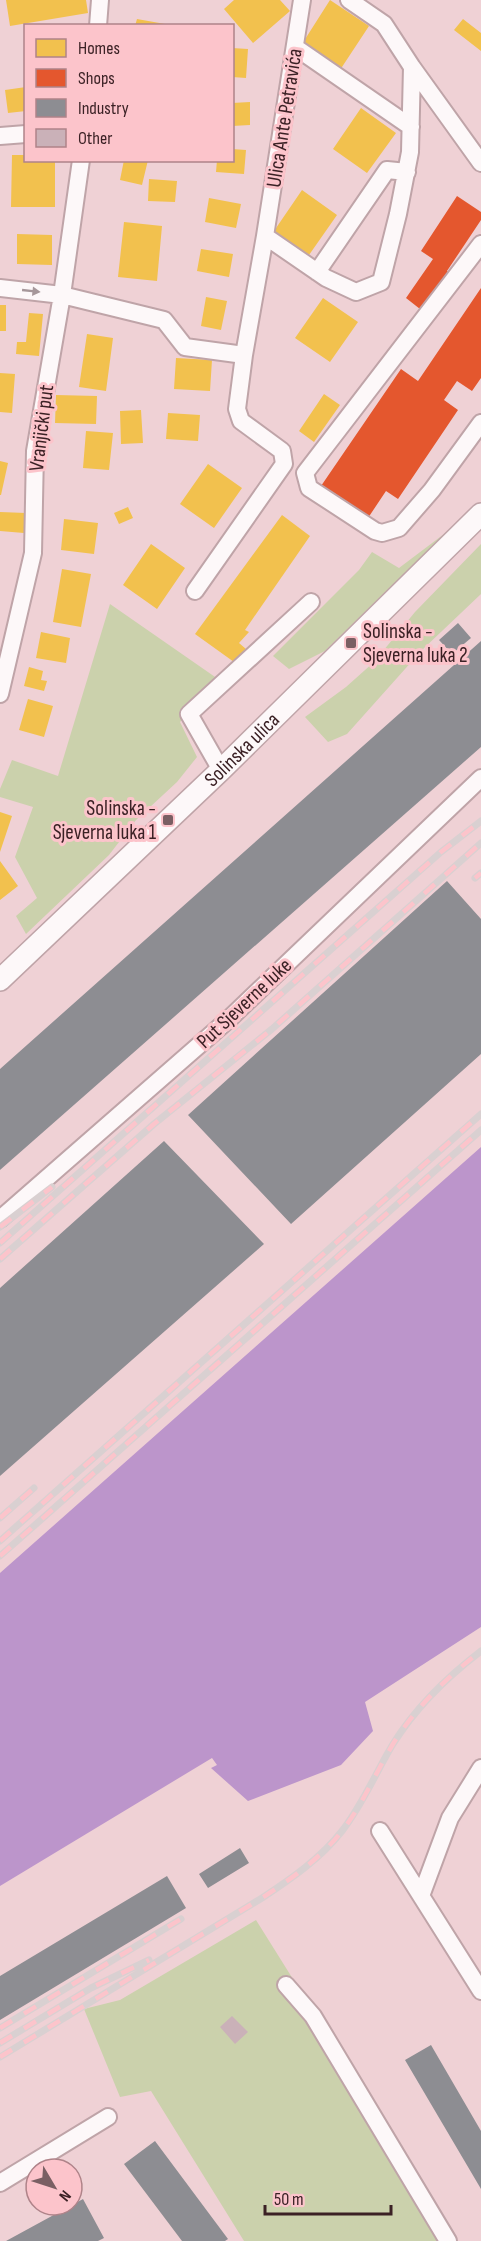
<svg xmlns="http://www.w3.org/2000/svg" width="481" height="2241" viewBox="0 0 481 2241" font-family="'Sofia Sans Condensed',sans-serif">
<rect width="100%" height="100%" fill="#efd1d5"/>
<!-- green -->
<path fill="#cbd1ac" d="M448,531L325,651L289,669L273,656L359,570L372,552L399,568Z
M481,544V594L422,650L347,734L328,742L305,717L346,687L374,662L415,612Z
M110,604L218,679L180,722L197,757L177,782L136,820L109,855L26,934L16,916L37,898L15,857L33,807L0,797V789L12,760L58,776Z
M256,1920L457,2241H244L151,2091L120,2097L84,2009L120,2000Z"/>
<!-- water -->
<path fill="#bc95cb" d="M481,1147V1627L365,1702L373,1731L341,1765L248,1801L211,1768L217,1765L212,1758L0,1886V1573Z"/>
<!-- homes -->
<path fill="#f2c14e" d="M6,0H86L88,13L10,26Z
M234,0H280L290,11L253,43L224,9Z
M330,0L369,26L340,70L302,44Z
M137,19L165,24V26H135Z
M463,19L481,33V51L454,30Z
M232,48L248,49L246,78L232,77Z
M26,87V111L8,113L5,90Z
M250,102V125L232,126V103Z
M361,108L396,133L367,173L333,149Z
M232,149L246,150L244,174L216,172L217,160H232Z
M12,155H26V160H55V207H11Z
M124,160H148L142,185L120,180Z
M149,179L177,181L175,202L148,201Z
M302,190L337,215L309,255L274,231Z
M209,198L241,204L236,228L205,222Z
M124,222L162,226L157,281L118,277Z
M17,234L52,235V265L17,264Z
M201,249L233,254L229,277L197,271Z
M206,297L227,301L221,330L201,326Z
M323,298L358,322L330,362L295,338Z
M0,305H6V331H0Z
M29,313L43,314L39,356L16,354L17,342H26Z
M87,334L113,338L106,391L79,387Z
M176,358L212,360L210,391L174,389Z
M0,373L15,374L12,413L0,412Z
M324,394L340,405L314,442L299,431Z
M56,395L97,396L96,424L55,423Z
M141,410L143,443L121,444L120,411Z
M168,413L200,415L198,441L166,439Z
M86,431L113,433L109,470L83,468Z
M0,461L8,463L1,495H0Z
M208,464L242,488L214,528L180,504Z
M128,507L133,518L119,524L114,513Z
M0,512L26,513L24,533L0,531Z
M282,515L310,536L245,630L249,632L239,643L246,649L234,662L195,634Z
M64,519L98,523L94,554L61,550Z
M151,544L185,568L157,609L123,585Z
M62,569L91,574L81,627L53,622Z
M41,632L70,638L66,663L36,658Z
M29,667L43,671L41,680L47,681L44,691L24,686Z
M28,699L53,706L44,737L19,730Z
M0,812L12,816L0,852Z
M0,861L18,886L0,900Z"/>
<!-- shops -->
<path fill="#e4572e" d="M457,196L481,212V220L447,271L450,273L429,305L425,302L420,309L406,298L433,259L421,251Z
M481,288V378L472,391L457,381L444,400L458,410L398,499L386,491L368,518L321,486L401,369L418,381Z"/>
<!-- industry -->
<path fill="#8d8d92" d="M458,623L471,638L452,654L439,640Z
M481,641V747L0,1170V1069Z
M447,881L481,919V1054L291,1224L188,1115Z
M164,1141L264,1244L0,1476V1288Z
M240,1848L249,1863L208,1888L199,1874Z
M167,1876L186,1908L0,2020V1976Z
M431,2045L481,2131V2189L405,2060Z
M155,2141L228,2239L225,2241H182L124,2164Z
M83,2199L104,2238L98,2241H6Z"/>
<!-- building -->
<path fill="#cab1b8" d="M232,2016L248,2032L235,2044L220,2027Z"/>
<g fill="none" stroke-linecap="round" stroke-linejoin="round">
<defs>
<path id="minor" d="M349,0L384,24L412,67L481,163
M98,26L100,0
M295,47L411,127
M0,136L26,134
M265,236L326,278L356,292L381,282L398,214L410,152L412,67
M481,244L305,473L309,488L375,531L382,533L399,528L432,490L481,423
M317,272L387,170L407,172
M0,288L62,295L164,320L185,347L244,355
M195,591L284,464L282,451L241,421L237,409L244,355L265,236L302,0
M0,694L33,553L35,451L62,295L81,160
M221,770L189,714L311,602
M0,1219L229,1019L481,778
M380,1831L481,1991
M421,1896L450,1818L481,1768
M286,1985L313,2016L448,2241
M0,2183L108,2117"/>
<g id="major">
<path id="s1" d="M0,980L221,770L481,514"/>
</g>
</defs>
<!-- minor casing -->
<use href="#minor" stroke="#bfa4a8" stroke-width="20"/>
<!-- major casing -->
<use href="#major" stroke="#bfa4a8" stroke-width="24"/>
<!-- minor -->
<use href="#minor" stroke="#fdf8f9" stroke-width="16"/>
<!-- major -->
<use href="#major" stroke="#fdf8f9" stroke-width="21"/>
<defs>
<path id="rail" d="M475,878L481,873
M0,1227L52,1187
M0,1243L441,852L481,821
M0,1259L154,1124L272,1029L481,843
M0,1518L34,1488
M0,1541L481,1114
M0,1556L481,1130
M0,2028L181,1919
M0,2043L91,1988L149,1960
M0,2057L262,1898C291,1879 321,1858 342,1831C363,1804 376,1772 393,1744C416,1707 447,1677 481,1651"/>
</defs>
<!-- rail casing -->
<use href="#rail" stroke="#d9d0d1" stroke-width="7"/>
<!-- rail -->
<use href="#rail" stroke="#fcc4cb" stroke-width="4.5" stroke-dasharray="14" stroke-linecap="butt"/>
</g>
<!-- one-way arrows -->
<defs><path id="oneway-solid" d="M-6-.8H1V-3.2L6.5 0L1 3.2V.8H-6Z" transform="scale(1.5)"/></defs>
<use fill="#a6979a" href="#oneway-solid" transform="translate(31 291) rotate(6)"/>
<!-- markers -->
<g fill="#7a5f63" stroke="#fcc4cb" stroke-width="2">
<rect x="345" y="637" width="12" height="12" rx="3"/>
<rect x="162" y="814" width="12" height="12" rx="3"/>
</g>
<g text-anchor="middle" stroke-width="6" stroke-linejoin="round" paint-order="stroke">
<!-- street labels -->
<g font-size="21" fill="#3b2125" stroke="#fcc4cb">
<text transform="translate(284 118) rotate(-81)" y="7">Ulica Ante Petravića</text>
<text transform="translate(41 428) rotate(-83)" y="7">Vranjički put</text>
<text dy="7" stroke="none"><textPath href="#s1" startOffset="334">Solinska ulica</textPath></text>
<text transform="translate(244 1003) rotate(-43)" y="7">Put Sjeverne luke</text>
</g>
<!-- poi labels -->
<g font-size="21" fill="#3b2125" stroke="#fcc4cb" text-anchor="start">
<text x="363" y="638">Solinska -<tspan x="363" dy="24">Sjeverna luka 2</tspan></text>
<text x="156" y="815" text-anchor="end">Solinska -<tspan x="156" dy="24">Sjeverna luka 1</tspan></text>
</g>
</g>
<!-- legend -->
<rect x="24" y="24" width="210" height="138" fill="#fcc4cb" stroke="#af8389" stroke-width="1.5"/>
<rect x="36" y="39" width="30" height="18" fill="#f2c14e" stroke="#af8389" stroke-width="1.5"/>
<text x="78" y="54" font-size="18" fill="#3b2125">Homes</text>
<rect x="36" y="69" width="30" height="18" fill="#e4572e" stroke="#af8389" stroke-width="1.5"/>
<text x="78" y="84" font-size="18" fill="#3b2125">Shops</text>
<rect x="36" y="99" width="30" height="18" fill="#8d8d92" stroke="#af8389" stroke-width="1.5"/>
<text x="78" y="114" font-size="18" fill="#3b2125">Industry</text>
<rect x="36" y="129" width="30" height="18" fill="#cab1b8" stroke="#af8389" stroke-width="1.5"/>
<text x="78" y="144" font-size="18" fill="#3b2125">Other</text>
<!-- north arrow -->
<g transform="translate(54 2187) rotate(129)"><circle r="28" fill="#fcc4cb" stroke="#af8389" stroke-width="1.5"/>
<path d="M0-4.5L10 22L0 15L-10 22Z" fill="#7a5f63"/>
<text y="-9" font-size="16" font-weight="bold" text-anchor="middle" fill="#3b2125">N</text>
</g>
<!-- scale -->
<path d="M265 2205v9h126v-9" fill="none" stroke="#3b2125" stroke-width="3"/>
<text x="274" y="2205" font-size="18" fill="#3b2125" stroke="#fcc4cb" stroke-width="4.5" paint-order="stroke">50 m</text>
</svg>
